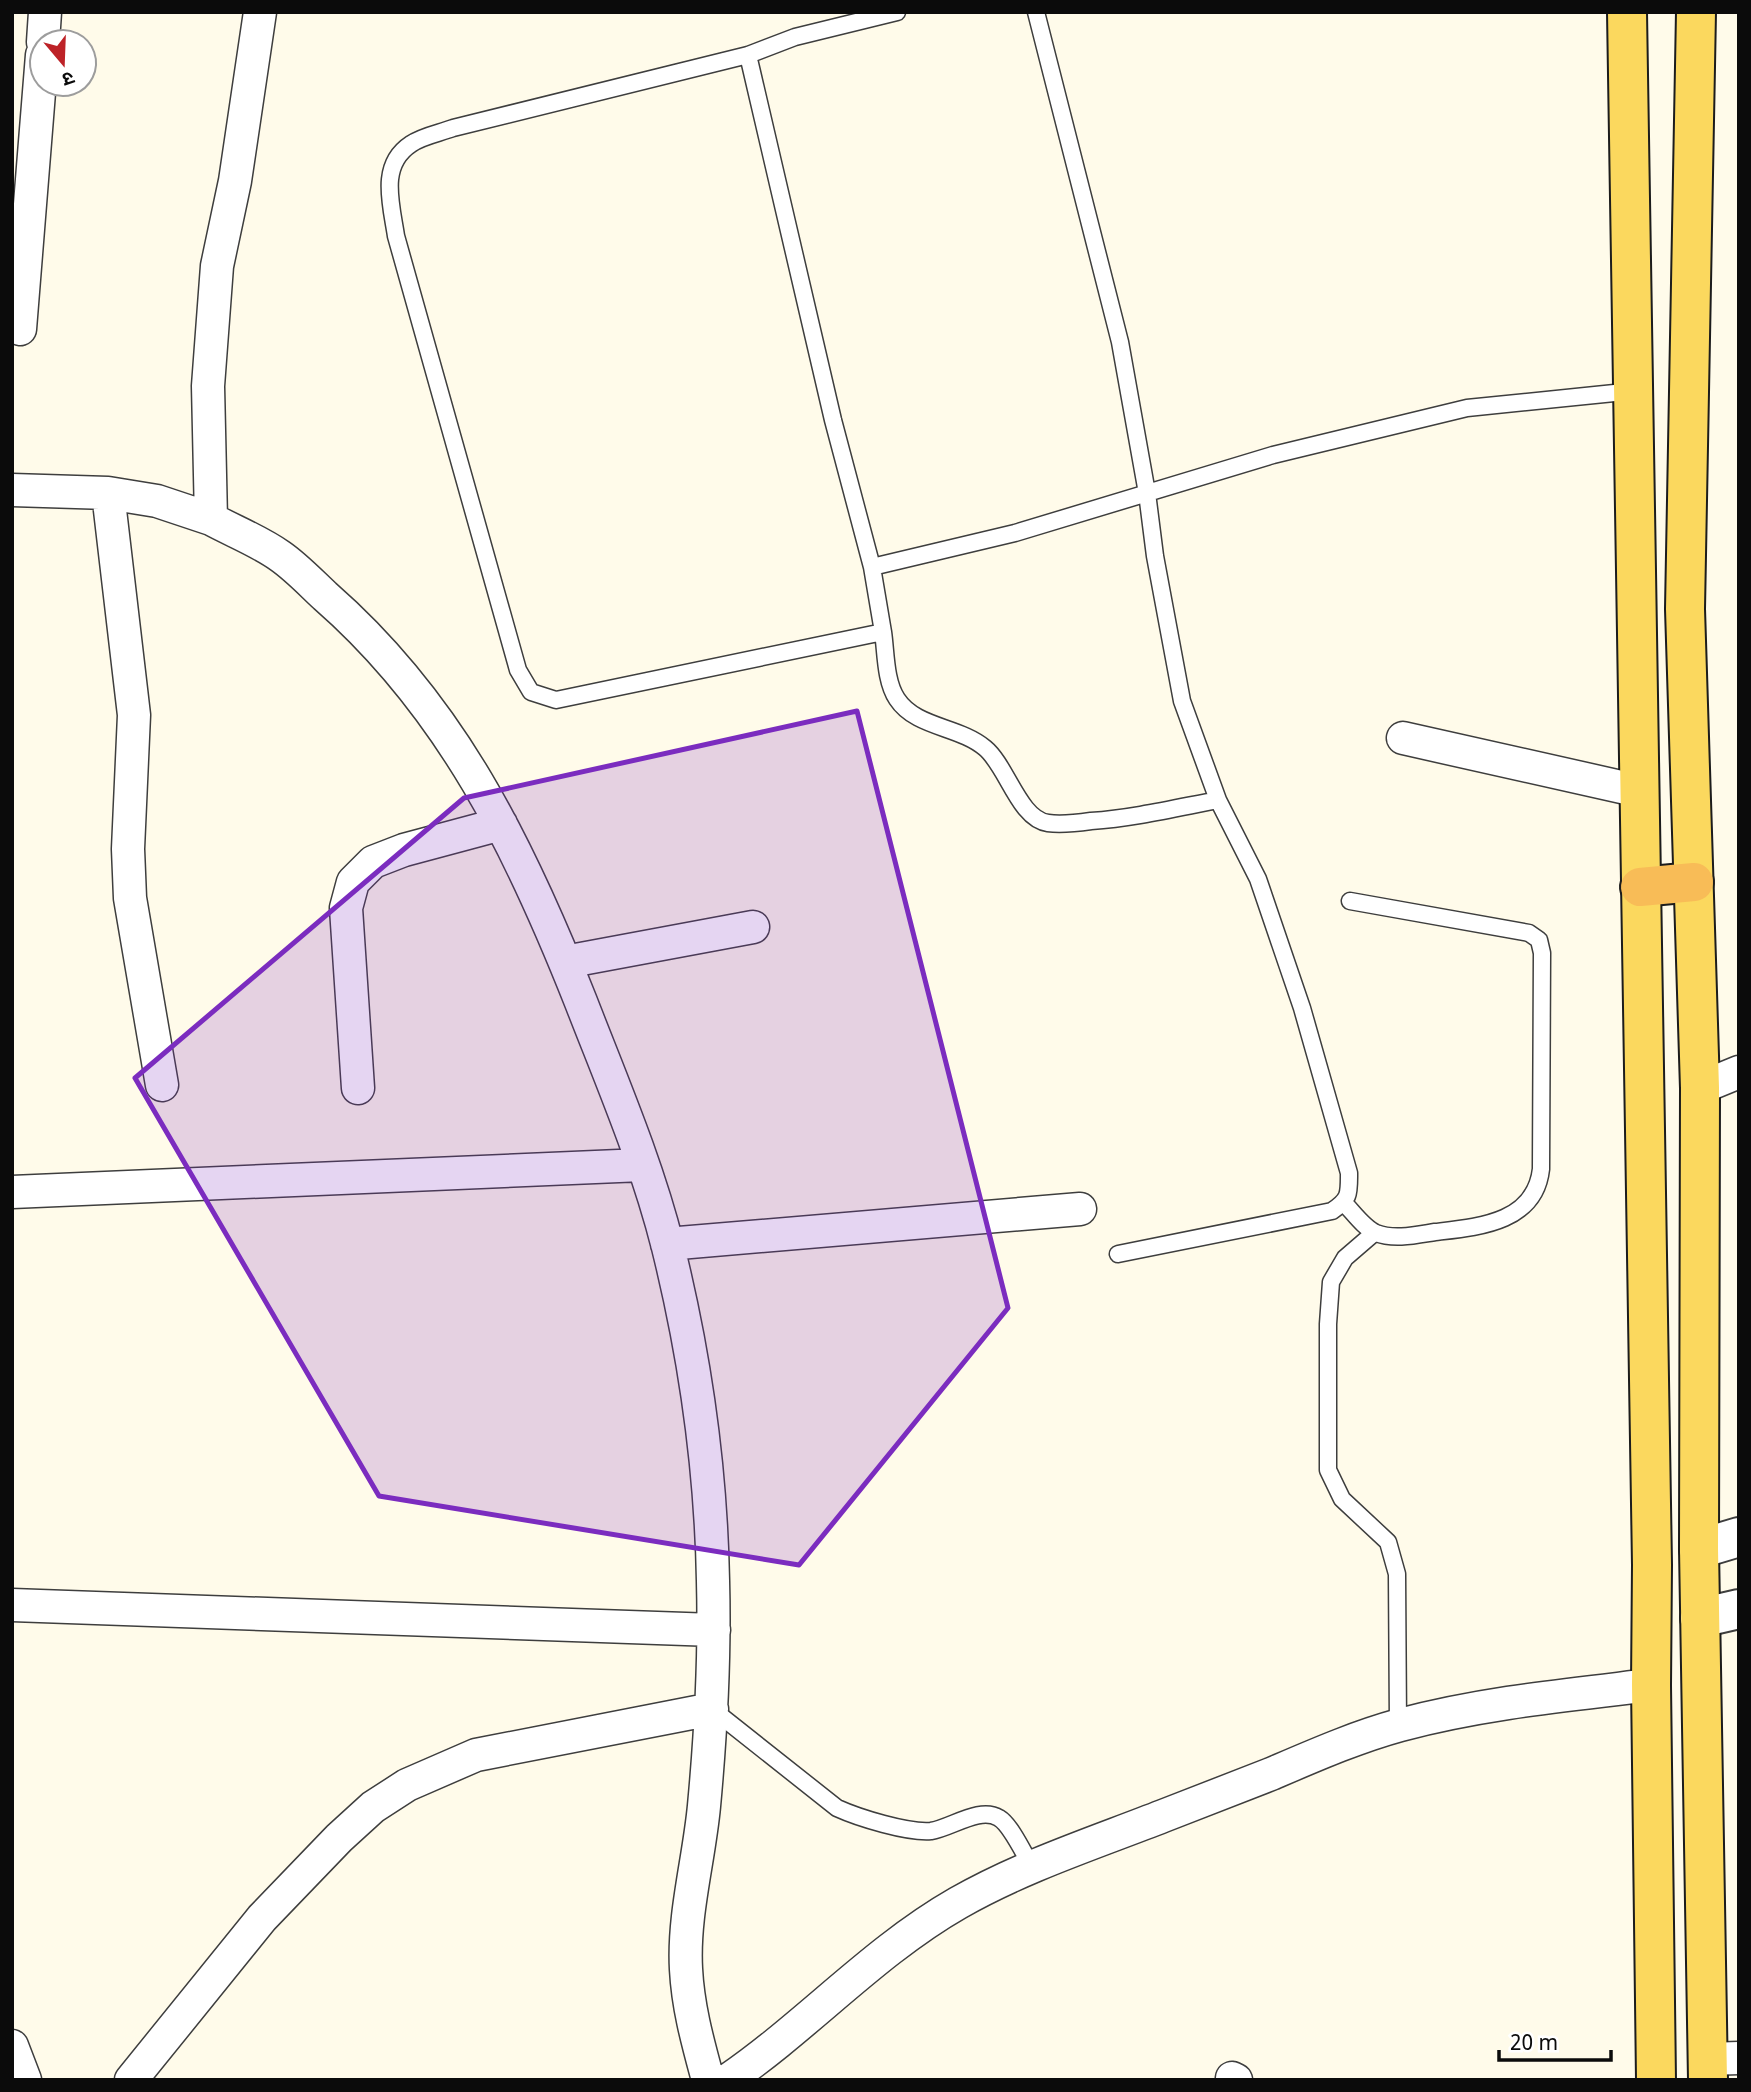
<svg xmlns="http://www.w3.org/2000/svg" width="1751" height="2092" viewBox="0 0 1751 2092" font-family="Georgia,'Noto Sans Devanagari',serif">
<rect width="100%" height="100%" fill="#fffbea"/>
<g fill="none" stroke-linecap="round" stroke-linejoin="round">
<defs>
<path id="service" d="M897,12L795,37L748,55L453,128C440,133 422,136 411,144C379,165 391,203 396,236L518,670L531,692L556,700L883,632C886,652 885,681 897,699C916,728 959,726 985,748C1007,766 1019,819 1048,823C1062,825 1077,823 1091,821C1134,818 1176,808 1218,800
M1036,12L1120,342L1147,493L1155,556L1182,701L1218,800L1258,879L1302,1008L1349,1173C1349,1194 1350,1199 1332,1211L1118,1254
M748,55L833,420L872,567L883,632
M872,567L1015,533L1273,455L1467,408L1634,391
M1344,1203C1353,1212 1364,1228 1376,1233C1394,1240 1416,1235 1435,1232C1478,1227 1535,1223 1541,1169L1542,953L1539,940L1529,933L1350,901
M1374,1233L1345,1258L1331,1282L1328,1324V1470L1342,1499L1388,1542L1397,1574L1398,1726
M712,1709L837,1808C859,1818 908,1833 931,1831C951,1828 980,1806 999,1818C1011,1825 1024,1854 1032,1867"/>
<path id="minor" d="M260,12L235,181L217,266L208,386L211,519C233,531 259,541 280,556C296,567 311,583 325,596C452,707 520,848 581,1002C612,1082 647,1163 668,1247C695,1356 711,1469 713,1581C715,1656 711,1731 704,1806C699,1860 683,1915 686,1969C688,2008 698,2043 708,2080
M43,42L45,12
M20,329L42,55
M12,490L108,493L157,501L211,519
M108,493L134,715L128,849L130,898L162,1085
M1403,738L1639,791
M565,962L753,927
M358,1088L346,908L353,882L373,862L404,850L501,824
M1700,1088L1739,1072
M12,1192L642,1165
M667,1244L1080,1209
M12,1605L714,1630
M12,2046L25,2080
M1707,2059L1739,2058
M1232,2078L1236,2080
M131,2080L262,1918L339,1838L373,1807L407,1785L476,1755L712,1709
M728,2080C808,2025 874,1951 958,1903C1023,1866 1094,1843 1163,1816C1199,1802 1235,1788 1271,1774C1313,1756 1356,1737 1400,1725C1482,1703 1567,1695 1651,1685"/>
<path id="tertiary" d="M1699,1549L1739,1537
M1700,1618L1739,1609"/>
<path id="primary" d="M1627,12L1652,1565L1651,1685L1656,2080
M1696,12L1685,609L1700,1088L1699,1549L1708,2080"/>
<path id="trunk" d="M1640,887L1694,882"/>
</defs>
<!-- service casing -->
<use href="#service" stroke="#3e3e3e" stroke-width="19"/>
<!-- minor casing -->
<use href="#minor" stroke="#3e3e3e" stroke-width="35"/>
<!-- tertiary casing -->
<use href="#tertiary" stroke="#3e3e3e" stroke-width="42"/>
<!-- primary casing -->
<use href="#primary" stroke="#1c1c1c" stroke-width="42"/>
<!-- trunk casing -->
<use href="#trunk" stroke="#1c1c1c" stroke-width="42"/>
<!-- service -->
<use href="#service" stroke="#fff" stroke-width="16"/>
<!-- minor -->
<use href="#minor" stroke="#fff" stroke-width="32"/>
<!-- tertiary -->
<use href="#tertiary" stroke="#fff" stroke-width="38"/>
<!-- primary -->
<use href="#primary" stroke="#fbd85e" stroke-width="38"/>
<!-- trunk -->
<use href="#trunk" stroke="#f8bc57" stroke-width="38"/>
</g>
<!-- marked area -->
<path fill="#7b2cbf" fill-opacity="0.2" stroke="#7b2cbf" stroke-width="5" stroke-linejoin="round" d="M857,711L1008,1308L799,1565L379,1496L135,1078L464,798Z"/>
<!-- border -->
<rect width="1751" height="2092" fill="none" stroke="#0b0b0b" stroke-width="28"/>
<!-- north arrow -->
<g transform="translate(63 63) rotate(161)"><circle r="33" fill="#ffffff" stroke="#9d9d9d" stroke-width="2"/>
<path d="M0-5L12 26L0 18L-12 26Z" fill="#bd2227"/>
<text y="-10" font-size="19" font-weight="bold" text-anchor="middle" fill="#0b0b0b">उ</text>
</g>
<!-- scale -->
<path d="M1499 2050v10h112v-10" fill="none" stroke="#0b0b0b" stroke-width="3.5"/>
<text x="1510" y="2050" font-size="21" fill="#0b0b0b" stroke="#ffffff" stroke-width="5" paint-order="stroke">20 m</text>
</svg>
